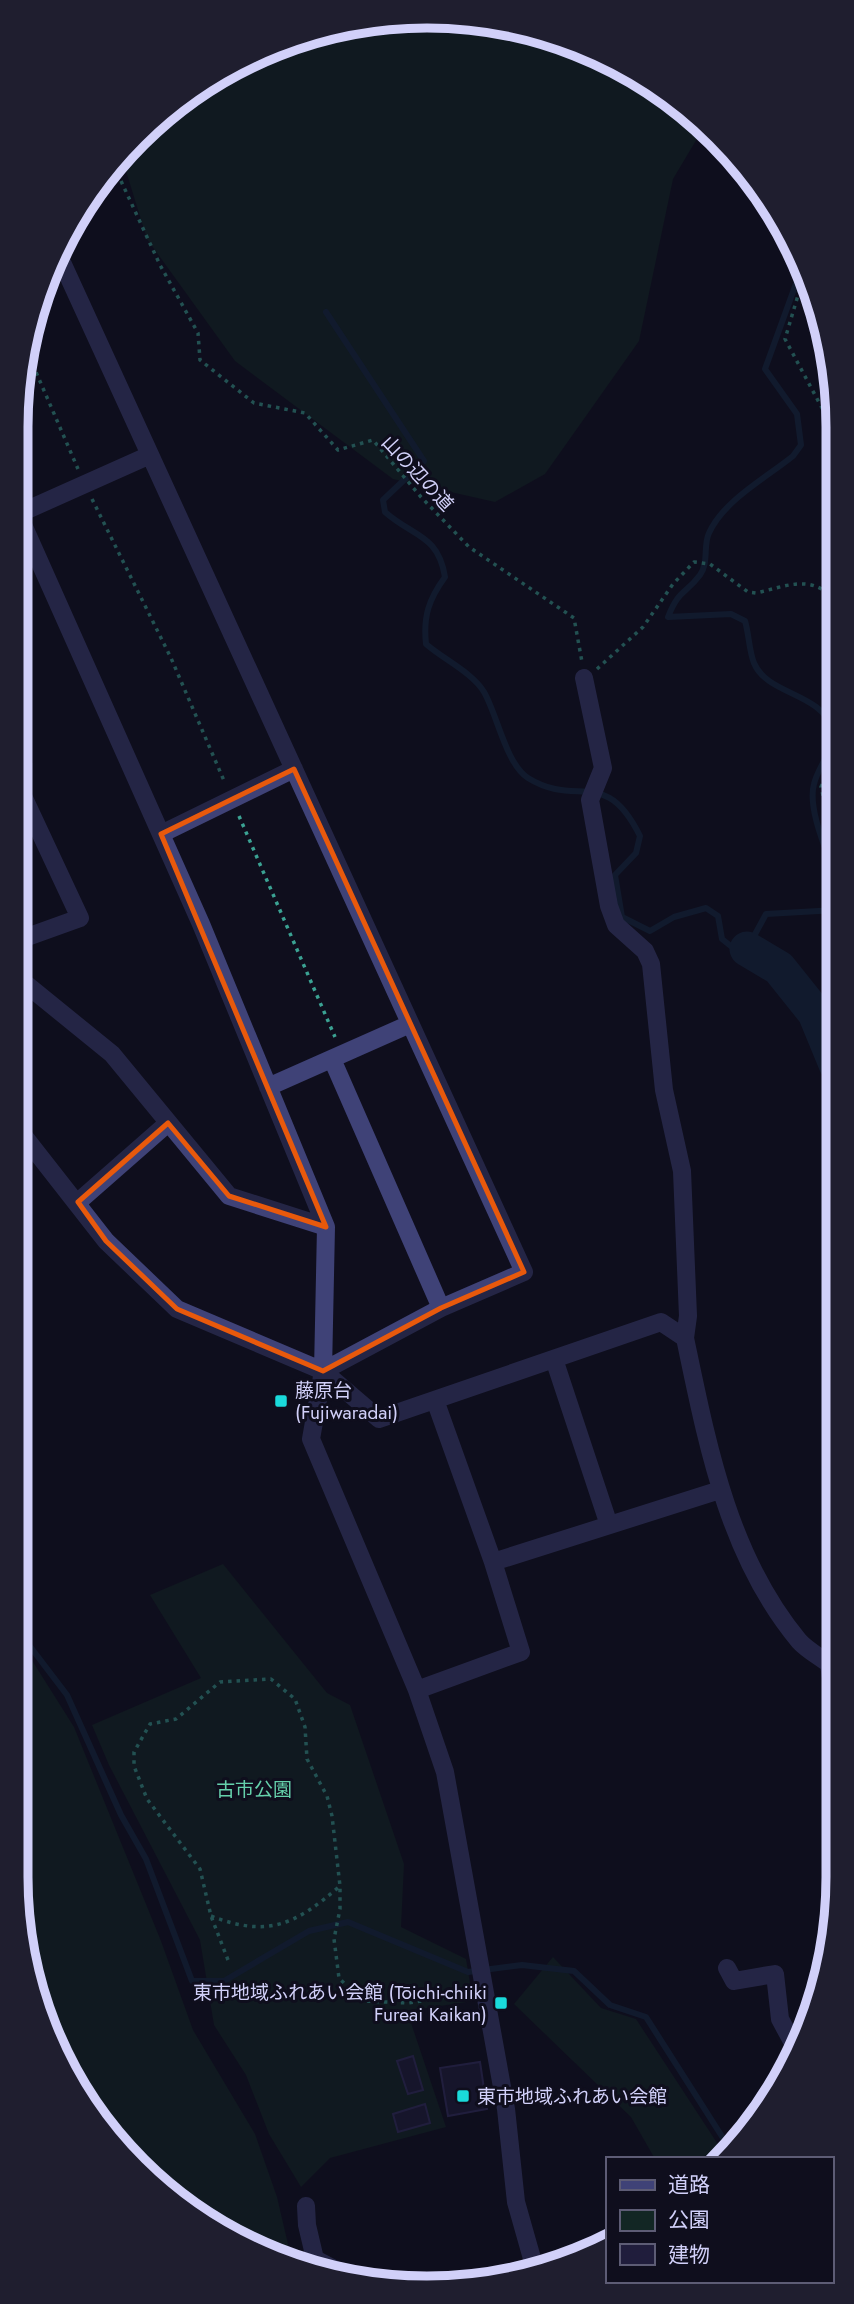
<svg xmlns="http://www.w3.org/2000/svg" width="854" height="2304" viewBox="0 0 854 2304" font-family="Jost,'Noto Sans JP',sans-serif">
<rect width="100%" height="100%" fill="#0f0e1d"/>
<!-- green -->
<path fill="#122624" d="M374,19L534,30L655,85L704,127L673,179L639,341L545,474L495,502L393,479L235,361L147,239L122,158L222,71Z
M223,1564L327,1693L350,1705L404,1864L401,1927L466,1959L473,2001L407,2011L446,2127L330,2158L301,2187L269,2134L246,2075L214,2025L200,1940L109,1765L92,1725L201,1678L150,1595Z
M16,1635L74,1727L161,1941L193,2030L255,2134L277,2197L291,2257L222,2233L118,2148L38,2010L16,1877Z
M553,1957L601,2008L636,2019L723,2152L720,2159H655L631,2117L514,2004Z"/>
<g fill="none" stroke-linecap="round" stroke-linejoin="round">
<!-- stream -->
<path stroke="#142941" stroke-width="6" d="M805,275L798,278L765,369L797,414L801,445L793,456C766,478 724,500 709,533C703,545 709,563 700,575C685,595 679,589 668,617L731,614L745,621C749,634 749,651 754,663C767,695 822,693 831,728C836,749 818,766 814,784C807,809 828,854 836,878
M326,312L424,461L383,500L385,512C413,537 438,534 445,577C429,599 423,616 426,644C443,659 473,673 484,692C497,714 506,764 528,778C578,809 605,765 640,836L636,853L615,875L622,917L650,931L674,917L706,908L718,916L722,939L737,951L747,949L766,914L836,910
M16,1628L67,1695L121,1815L146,1859L192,1981H224L309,1931L348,1922L468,1972L522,1965L574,1971L610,2005L646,2017L730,2149"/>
<!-- river -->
<path stroke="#142941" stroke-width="35" d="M747,949L779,968L815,1013L836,1064"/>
</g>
<!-- building -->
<path fill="#201d3c" stroke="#373165" stroke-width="2" d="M413,2056L423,2090L408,2094L397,2061Z
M480,2062L487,2109L448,2116L440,2068Z
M425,2104L430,2123L398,2132L393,2114Z"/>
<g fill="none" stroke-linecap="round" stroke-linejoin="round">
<!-- path -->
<path stroke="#3ba293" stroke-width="3.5" stroke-dasharray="3.5 5" stroke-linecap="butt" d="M105,173L115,168L160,265L198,333L200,360L254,403L305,413L338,450L373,440L421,497L469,547L574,618L582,662
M809,287L799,292L785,339L822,408L835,422
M26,349L78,469
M92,499L171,658L225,783
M832,597L835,613
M597,669L643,627L673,584L694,562L710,564L748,592L756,593C784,587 809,574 832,597
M836,753L821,787L836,849
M239,816L335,1037
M211,1916C268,1938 295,1925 340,1886
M228,1960L211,1916L200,1869L147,1799L134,1766V1752L150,1724L176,1719L220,1682L271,1679L295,1699L305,1727L307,1759L327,1796L332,1816L340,1886V1909L334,1939L339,1978L362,2001L408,2003L453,1996"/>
<!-- minor -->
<path stroke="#3f4277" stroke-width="18" d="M60,258L524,1272L441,1308L323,1371
M16,509L201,924L326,1227L323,1371L311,1439L417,1690L445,1772L506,2109L516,2202L535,2269
M18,514L150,455
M584,678L603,768L590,800L609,906L616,925L645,951L651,964L664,1090L682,1171L688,1316L685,1338
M16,781L80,918L16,941
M161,834L294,769
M16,976L112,1054L229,1196L326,1227
M332,1059L441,1308
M268,1087L410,1024
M16,1126L106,1241L177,1309L323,1371L379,1419L661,1322L685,1338C707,1443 728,1556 799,1641C807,1650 820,1657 829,1664L838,1727
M78,1202L168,1123
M554,1359L609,1525
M493,1562L720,1490
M417,1690L521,1652L493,1562L435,1400
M727,1968L734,1981L775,1974L780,2019L794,2045
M306,2206L307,2225L315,2259L349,2277"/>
</g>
<!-- marked area -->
<path d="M0 0H854V2304H0ZM294,769L524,1272L441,1308L323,1371L177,1309L106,1241L78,1202L168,1123L229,1196L326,1227L161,834Z" fill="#0f0e1d" fill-opacity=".55" fill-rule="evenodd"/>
<path fill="none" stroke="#e8590c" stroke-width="5" stroke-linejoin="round" d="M294,769L524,1272L441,1308L323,1371L177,1309L106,1241L78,1202L168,1123L229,1196L326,1227L161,834Z"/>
<!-- markers -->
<g fill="#1adadb" stroke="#0f0e1d" stroke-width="2.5">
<rect x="274" y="1394" width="14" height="14" rx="3.5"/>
<rect x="494" y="1996" width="14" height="14" rx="3.5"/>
<rect x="456" y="2089" width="14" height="14" rx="3.5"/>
</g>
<g text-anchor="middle" stroke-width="6" stroke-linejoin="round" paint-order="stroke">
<!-- street labels -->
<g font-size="19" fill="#d1d0f9" stroke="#0f0e1d">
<text transform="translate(418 473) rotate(47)" y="7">山の辺の道</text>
</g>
<!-- poi labels -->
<g font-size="19" fill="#d1d0f9" stroke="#0f0e1d" text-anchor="start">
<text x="295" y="1397">藤原台<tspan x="295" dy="22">(Fujiwaradai)</tspan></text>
<text x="487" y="1999" text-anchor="end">東市地域ふれあい会館 (Tōichi-chiiki<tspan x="487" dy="22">Fureai Kaikan)</tspan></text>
<text x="477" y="2103">東市地域ふれあい会館</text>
</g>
<!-- park labels -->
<g font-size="19" fill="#65d0ab" stroke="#0f0e1d">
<text x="254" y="1796">古市公園</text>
</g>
</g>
<!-- crop -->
<path d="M0 0H854V2304H0ZM427 28H427A399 399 0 0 1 826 427V1877A399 399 0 0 1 427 2276H427A399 399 0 0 1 28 1877V427A399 399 0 0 1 427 28Z" fill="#1f1e2f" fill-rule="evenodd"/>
<path fill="none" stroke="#d1d0f9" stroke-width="9" d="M427 28H427A399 399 0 0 1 826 427V1877A399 399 0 0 1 427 2276H427A399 399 0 0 1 28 1877V427A399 399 0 0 1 427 28Z"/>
<!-- legend -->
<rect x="606" y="2157" width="228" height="126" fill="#0f0e1d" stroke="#5d5c75" stroke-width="2"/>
<rect x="620" y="2180" width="35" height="10" fill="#3f4277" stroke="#5d5c75" stroke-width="2"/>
<text x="668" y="2192" font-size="21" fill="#d1d0f9">道路</text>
<rect x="620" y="2210" width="35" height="21" fill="#122624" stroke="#5d5c75" stroke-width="2"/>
<text x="668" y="2227" font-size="21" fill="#d1d0f9">公園</text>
<rect x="620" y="2244" width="35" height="21" fill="#201d3c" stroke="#5d5c75" stroke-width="2"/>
<text x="668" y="2262" font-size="21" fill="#d1d0f9">建物</text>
</svg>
